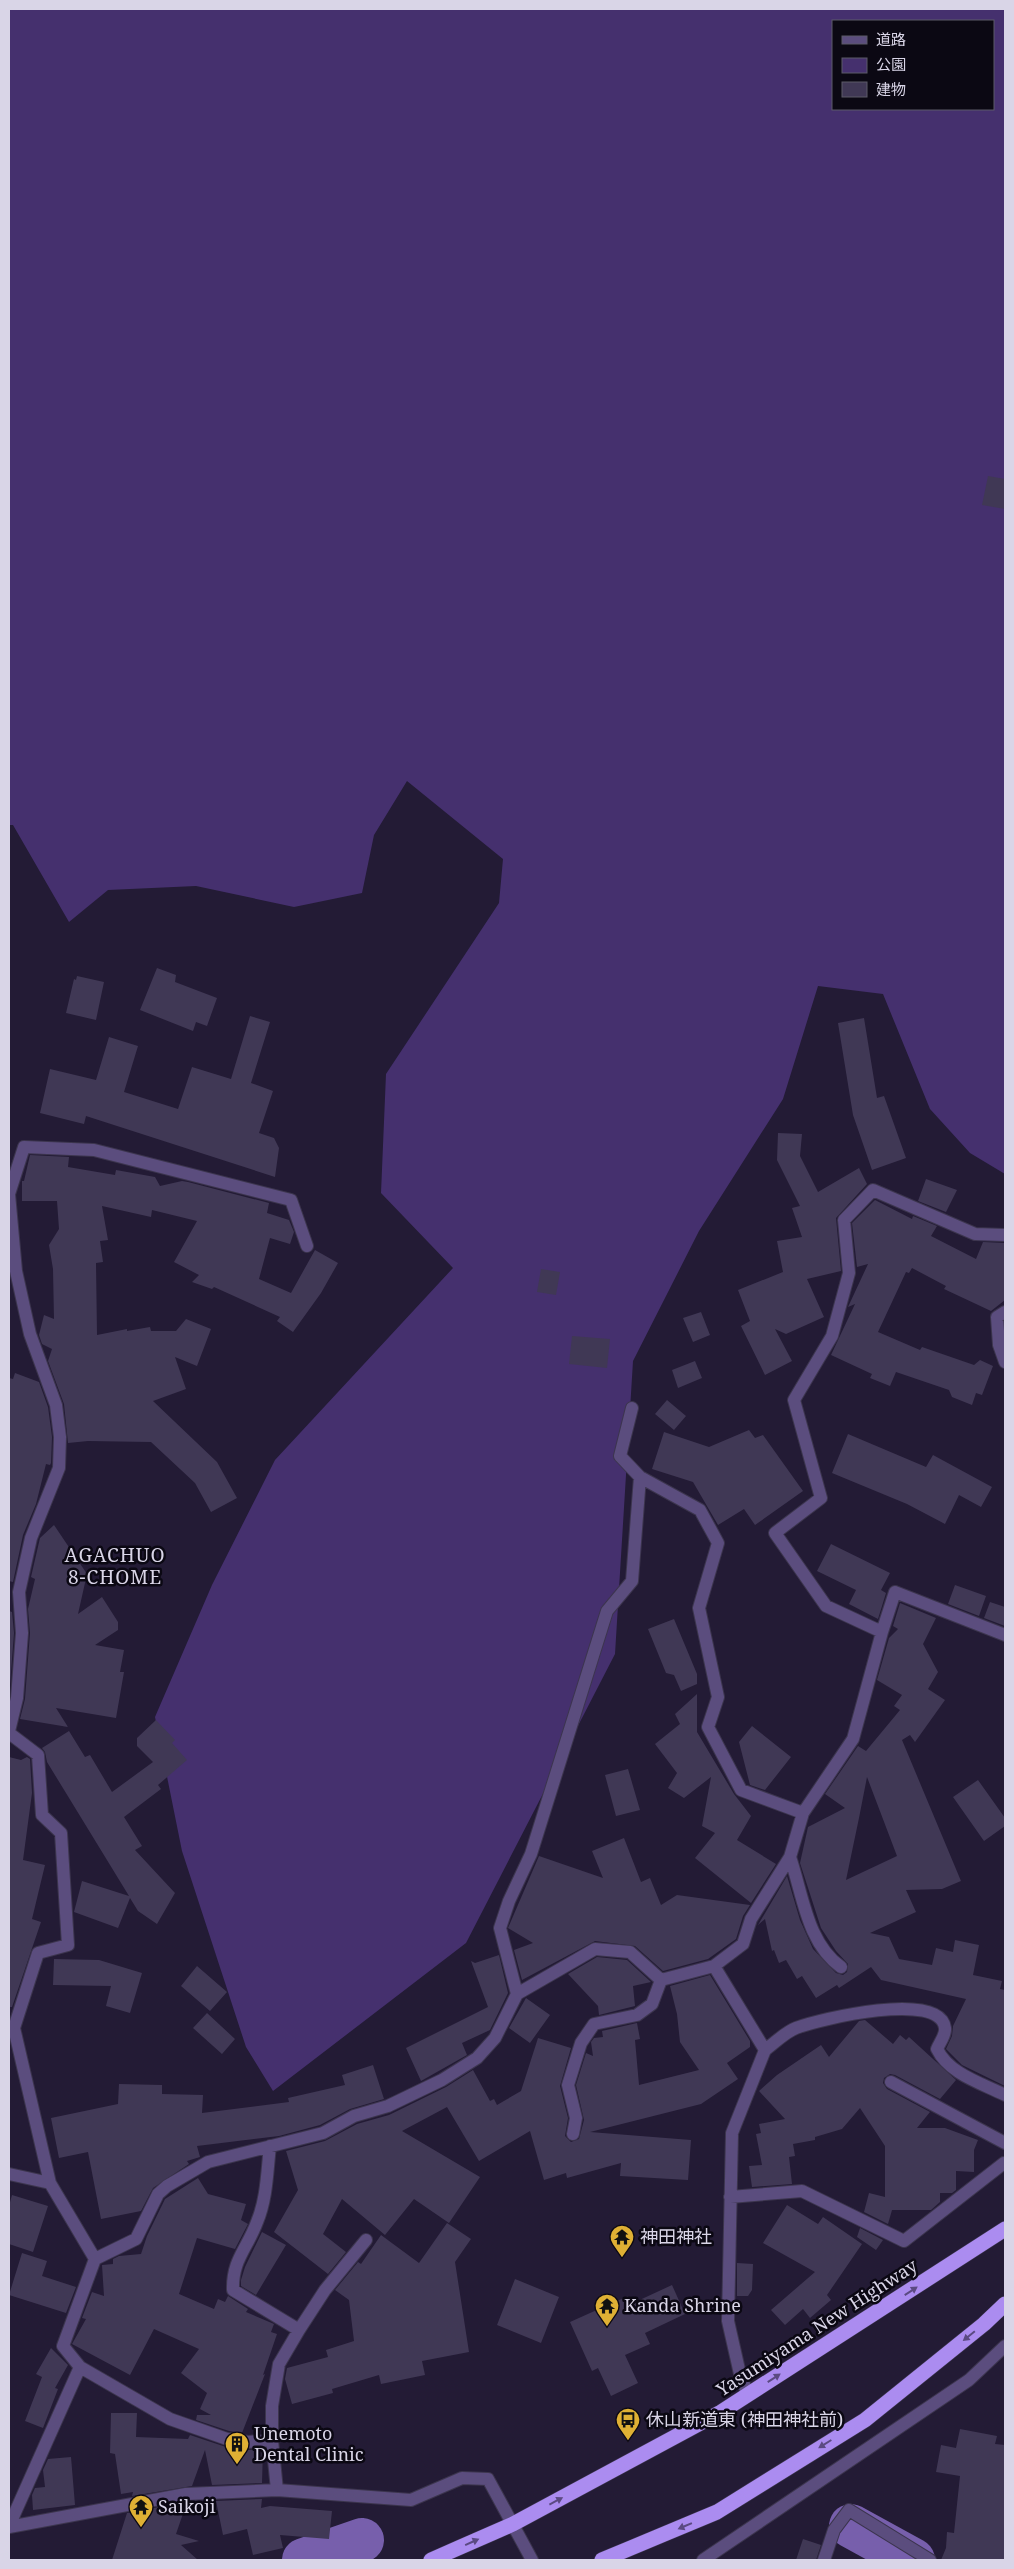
<svg xmlns="http://www.w3.org/2000/svg" width="1014" height="2569" viewBox="0 0 1014 2569" font-family="'Noto Serif','Noto Sans JP',serif">
<rect width="100%" height="100%" fill="#231b35"/>
<!-- green -->
<path fill="#45306e" fill-rule="evenodd" d="M9,9H1005V1174L970,1153L930,1109L883,994L818,986L783,1099L699,1231L633,1361L615,1654L466,1943L273,2091L246,2047L182,1851L155,1717L212,1585L275,1460L453,1268L381,1193L386,1074L499,903L503,859L407,781L374,835L362,893L294,907L196,886L108,890L69,922L13,825H9ZM833,21H993V109H833Z"/>
<g fill="none" stroke-linecap="round" stroke-linejoin="round">
<!-- river -->
<path stroke="#775fac" stroke-width="44" d="M851,2526L913,2560
M304,2560L362,2540"/>
</g>
<!-- building -->
<path fill="#403855" fill-rule="evenodd" d="M988,476L1005,479V509L982,505Z
M157,968L176,975L175,982L217,998L207,1026L196,1022L193,1031L140,1010Z
M77,976L104,982L96,1020L66,1013L74,979L76,980Z
M250,1016L270,1022L251,1083L273,1091L259,1133L274,1138L279,1148L275,1177L86,1116L84,1124L40,1113L50,1069L96,1080L109,1037L138,1046L124,1092L178,1109L192,1067L231,1079Z
M864,1018L877,1098L884,1096L906,1158L872,1170L853,1115L838,1023Z
M778,1133L802,1134L800,1156L818,1192L859,1168L867,1184L836,1218L841,1271L807,1279L824,1317L786,1334L775,1329L792,1361L765,1375L741,1326L750,1321L738,1290L783,1272L777,1241L802,1237L792,1208L800,1206L777,1160Z
M30,1155L69,1157L68,1167L115,1175L116,1170L155,1177L160,1186L182,1181L188,1182L269,1203L267,1213L289,1220L294,1232L290,1244L270,1238L259,1279L291,1293L315,1250L338,1263L321,1293L293,1332L277,1321L280,1317L214,1287L212,1289L192,1282L199,1275L174,1262L197,1221L152,1210L151,1217L102,1206L108,1240L100,1241L103,1262L96,1263L97,1335L127,1329V1331L150,1327L151,1331H176L186,1319L211,1329L197,1366L175,1357L186,1389L153,1401L217,1462L237,1498L211,1512L195,1483L151,1442L88,1441L68,1443L64,1404L48,1361L52,1349L42,1344L39,1335L44,1315L54,1319L53,1269L49,1245L59,1229L57,1201H22V1181H24Z
M926,1179L957,1190L946,1212L918,1201Z
M875,1200L912,1219L913,1216L937,1226L931,1236L976,1259L983,1242L1005,1243V1300L991,1311L944,1289L946,1286L912,1268L909,1273L906,1272L878,1332L920,1350L922,1347L974,1365L980,1360L993,1366L982,1395L976,1393L972,1405L952,1397L949,1390L896,1372L890,1386L870,1378L872,1374L831,1355L855,1304L848,1307L868,1264L857,1267L852,1223Z
M541,1269L560,1272L556,1295L537,1292Z
M701,1312L710,1335L693,1342L683,1318Z
M572,1336L610,1339L607,1368L569,1364Z
M695,1361L702,1378L678,1388L672,1370Z
M15,1373L39,1382L48,1407L52,1437L51,1463L50,1465L46,1464L36,1504L23,1535L13,1582L9,1581V1378L13,1379Z
M667,1400L686,1416L674,1430L655,1414Z
M749,1430L755,1438L763,1435L803,1491L755,1525L744,1509L718,1525L693,1482L652,1469L664,1432L709,1447Z
M848,1434L926,1467L933,1455L992,1487L981,1507L959,1495L945,1524L907,1504L832,1473Z
M54,1525L87,1574L78,1614L102,1597L118,1622V1630L95,1645L124,1650L120,1672H124L116,1718L56,1708L68,1727L20,1719L25,1699L30,1633L28,1609L35,1579L31,1577L40,1538Z
M831,1544L890,1573L881,1590L886,1593L878,1619L849,1604L856,1590L817,1571Z
M955,1585L986,1596L979,1616L948,1604Z
M990,1602L1005,1607V1626L984,1618Z
M900,1603L936,1618L923,1644L938,1672L928,1689L945,1700L915,1742L910,1735L902,1740L961,1881L942,1889L906,1890L916,1912L870,1933L889,1937L899,1959L932,1965L936,1948L953,1952L955,1940L979,1945L973,1975L1002,1981L1000,1989L1005,1990V2086L962,2065L946,2049L952,2036L953,2026L966,1999L881,1980L871,1967L839,1988L837,1985L816,1998L802,1976L797,1979L786,1960L779,1963L774,1950L772,1951L765,1919L758,1925L787,1876L800,1920L813,1949L836,1973L843,1975L847,1972L848,1964L836,1951L821,1928L800,1863L808,1827L845,1808L825,1794L858,1746L866,1751L900,1710L894,1706L902,1695L877,1680L889,1638L898,1629L893,1626ZM867,1777L897,1856L846,1880L859,1818Z
M9,1611L12,1612L14,1633L9,1698Z
M674,1619L697,1674V1684L681,1691L674,1675L666,1673L648,1629Z
M697,1694V1732L734,1794L751,1816L737,1840L776,1864L751,1903L695,1858L715,1833L702,1826L711,1777L684,1798L668,1788L677,1773L655,1744L680,1724L675,1714Z
M156,1720L175,1740L172,1743L187,1760L158,1785L161,1789L124,1817L142,1846L135,1850L175,1893L157,1924L138,1911L130,1898L118,1928L74,1912L82,1881L129,1896L47,1762L45,1752L42,1748L69,1731L85,1757L90,1755L112,1792L153,1762L137,1746V1738Z
M752,1726L791,1757L765,1790L750,1785L739,1742Z
M9,1757L21,1760L27,1757L30,1759L32,1793L23,1860L45,1865L32,1919L41,1922L12,2007H9Z
M628,1769L640,1810L616,1816L605,1775Z
M978,1780L1005,1818V1826L984,1841L953,1797Z
M624,1838L641,1882L650,1878L661,1905L677,1895L750,1905L743,1916L736,1939L708,1959L663,1971L635,1946L595,1941L522,1980L514,1950L533,1943L508,1928L539,1856L603,1878L592,1851Z
M499,1955L508,1993L490,2030L462,2043L467,2055L421,2081L406,2048L488,2007L471,1961L475,1963Z
M597,1957L627,1960L651,1982L633,1986L635,2006L599,2015L598,2006L568,1974Z
M54,1959L99,1960L142,1973L130,2013L106,2006L111,1986L53,1985Z
M197,1966L227,1992L210,2011L181,1986Z
M710,1975L750,2041V2047L727,2063L738,2079L701,2104L590,2132L691,2140L688,2180L620,2176L621,2163L567,2178L566,2173L544,2180L530,2131L479,2161L447,2107L402,2131L480,2177L449,2223L414,2199L385,2235L342,2199L323,2234L346,2252L328,2274L274,2232L298,2190L286,2151L325,2141L357,2124L389,2115L446,2087L473,2070L490,2101L494,2099L497,2105L521,2091L538,2038L571,2048L560,2086L568,2118L565,2136L571,2142L579,2139L584,2120L576,2085L586,2053L593,2056L591,2042L594,2038L603,2037L602,2031L637,2023L640,2039L635,2040L639,2085L699,2070L680,2042L677,2014L670,1986Z
M526,1998L550,2015L530,2043L509,2028Z
M207,2013L235,2039L222,2054L193,2028Z
M865,2020L893,2044L900,2035L906,2040L909,2037L956,2080L940,2099L895,2075L890,2074L884,2078L883,2083L887,2089L930,2112L917,2128H945L978,2140L974,2150V2172L956,2171V2190L952,2193H940V2202L931,2210H892L888,2224L864,2212L869,2193L885,2197V2146L860,2108L842,2129L815,2137V2140L793,2144L795,2156L789,2157L792,2184L752,2187L749,2166L762,2165L756,2134L761,2133L759,2124L785,2119L759,2091L777,2075L821,2045L829,2057L859,2021Z
M373,2065L384,2099L350,2109L320,2125L279,2136L197,2146L200,2157L187,2161L189,2164L153,2188L141,2211L101,2219L88,2152L59,2158L51,2118L118,2104L119,2084L162,2085V2094L203,2095L202,2113L289,2102L288,2098L345,2085L342,2075Z
M198,2178L208,2194L246,2204L241,2220L248,2224L235,2249L197,2238L179,2294L214,2309L218,2299L225,2302L228,2296L248,2309L246,2312L274,2324L271,2332L277,2334L263,2375L265,2374L242,2433L229,2431L196,2420L197,2415H211L200,2409L207,2393L181,2373L199,2349L154,2329L130,2375L72,2344L86,2319L82,2318L92,2292L104,2296L102,2265L113,2264V2259L119,2256L141,2254L147,2236L165,2199Z
M12,2195L48,2206L33,2252L9,2244V2206Z
M787,2205L818,2224L823,2217L862,2244L827,2295L831,2300L810,2318L803,2309L785,2325L771,2310L815,2272L763,2243Z
M447,2223L471,2239L455,2262L469,2352L422,2361L425,2375L381,2384L379,2375L332,2389L333,2393L292,2404L285,2379L287,2368L328,2357L326,2350L354,2341L349,2300L335,2290L358,2262L361,2264L381,2235L419,2263Z
M860,2228L883,2240L876,2250L857,2237Z
M262,2232L286,2245L256,2295L241,2286V2280L245,2267Z
M22,2253L47,2261L42,2276L76,2287L66,2313L9,2295Z
M737,2263L753,2264L752,2290L748,2296H737Z
M515,2279L559,2297L541,2343L497,2325Z
M672,2285L685,2314L645,2333L650,2344L625,2355L638,2383L611,2396L598,2368L592,2371L570,2322L628,2296L631,2304Z
M51,2348L68,2365L55,2388L58,2389L43,2428L25,2421L42,2377L36,2374Z
M111,2413H137L136,2437L188,2439L190,2435L226,2447L247,2450L263,2449L262,2483L212,2485L205,2450L192,2486L132,2496L133,2492L121,2494L115,2454L110,2453Z
M960,2429L997,2436L995,2444L1005,2445V2560H941L946,2548L947,2532L954,2533L960,2476L936,2472L941,2445L956,2448Z
M71,2457L75,2505L33,2510L32,2495L35,2488L45,2487L43,2470L48,2459Z
M262,2499L261,2508L270,2506L332,2511L329,2539L280,2535L283,2548L253,2555L247,2529L223,2535L216,2501Z
M187,2502L176,2534L199,2541L181,2545L198,2560H112L127,2513Z
M803,2539L821,2545L816,2560H796Z"/>
<g fill="none" stroke-linecap="round" stroke-linejoin="round">
<defs>
<path id="minor" d="M1005,1235L975,1234L873,1190L844,1220L849,1273L832,1336L794,1400L821,1498L775,1533L826,1606L882,1632L895,1592L1005,1635
M1005,1312L997,1317L999,1345L1005,1362
M640,1477L700,1510L718,1543L699,1608L718,1697L708,1727L741,1790L803,1813
M9,1731L17,1698L22,1633L19,1592L31,1538L59,1468L60,1437L56,1405L30,1334L16,1271L9,1194L24,1147L94,1150L291,1200L307,1246
M9,1733L38,1755L42,1815L61,1833L68,1945L38,1953L14,2028L50,2183L95,2259L63,2346L80,2367L170,2419L227,2439L248,2442L272,2440
M790,1857C803,1895 807,1943 841,1967
M714,1966L765,2050L732,2133L728,2321L740,2374L748,2395
M517,1994L595,1949L630,1952L661,1980L714,1966L743,1944L751,1919L790,1857L803,1813L853,1739L882,1632
M765,2050C775,2043 785,2032 796,2028C820,2019 940,1990 945,2028C946,2035 940,2042 937,2049C949,2074 981,2083 1005,2095
M891,2082L1005,2143
M573,2134L576,2118L568,2085L581,2043L594,2024L637,2015L652,2004L661,1980
M270,2146C267,2172 267,2198 257,2222C247,2249 232,2260 233,2290L299,2330L279,2364L272,2406V2440L277,2490
M9,2174L50,2183
M730,2197L802,2191L904,2241L1004,2163
M95,2259L136,2239L158,2194L167,2186L208,2162L323,2133L354,2116L388,2106L442,2080L477,2058L495,2038L517,1994L500,1928L509,1901L531,1854L607,1611L632,1581L640,1477L620,1456L632,1408
M299,2330L325,2290L366,2240
M9,2526L80,2367
M9,2527L186,2494L277,2490L411,2500L462,2478L488,2479L532,2560
M703,2560L969,2380L1005,2346
M824,2560L834,2530L849,2510L930,2560"/>
<path id="highway" d="M431,2560L513,2524L721,2412L1005,2229
M602,2560L717,2512L865,2420L984,2324L1005,2304"/>
</defs>
<!-- minor casing -->
<use href="#minor" stroke="#3c354e" stroke-width="14"/>
<!-- highway casing -->
<use href="#highway" stroke="#3c354e" stroke-width="16"/>
<!-- minor -->
<use href="#minor" stroke="#5b4d7e" stroke-width="12"/>
<!-- highway -->
<use href="#highway" stroke="#ab8cf0" stroke-width="15"/>
</g>
<!-- one-way arrows -->
<defs><path id="oneway-solid" d="M-6-.8H1V-3.2L6.5 0L1 3.2V.8H-6Z" transform="scale(1.25)"/></defs>
<g fill="#5b4a82">
<use href="#oneway-solid" transform="translate(911 2291) rotate(-33)"/>
<use href="#oneway-solid" transform="translate(969 2336) rotate(141)"/>
<use href="#oneway-solid" transform="translate(774 2378) rotate(-33)"/>
<use href="#oneway-solid" transform="translate(825 2444) rotate(148)"/>
<use href="#oneway-solid" transform="translate(556 2501) rotate(-28)"/>
<use href="#oneway-solid" transform="translate(685 2526) rotate(157)"/>
<use href="#oneway-solid" transform="translate(472 2542) rotate(-24)"/>
</g>
<!-- icons -->
<defs>
<symbol id="temple-pin" viewBox="-11 -11 22 30"><path d="M0 17L-7.5 6A9.5 9.5 0 1 1 7.5 6Z" fill="#dfb034" stroke="#0b0813"/><path d="M0-6L5-2H3V0L6.5 2.5H4V6H1.5V3h-3V6H-4V2.5H-6.5L-3 0V-2H-5Z" fill="#111"/></symbol>
<symbol id="bus-pin" viewBox="-11 -11 22 30"><path d="M0 17L-7.5 6A9.5 9.5 0 1 1 7.5 6Z" fill="#dfb034" stroke="#0b0813"/><path d="M-5-6H5V4H4V6H2V4H-2V6H-4V4H-5ZM-3.5-4V0h7V-4ZM-3.5 1.2v1.5H-2V1.2ZM2 1.2v1.5H3.5V1.2Z" fill="#111"/></symbol>
<symbol id="building-pin" viewBox="-11 -11 22 30"><path d="M0 17L-7.5 6A9.5 9.5 0 1 1 7.5 6Z" fill="#dfb034" stroke="#0b0813"/><path d="M-4-6H4V6H1V3H-1V6H-4ZM-2.5-4.3h1.7v1.8h-1.7ZM.8-4.3h1.7v1.8H.8ZM-2.5-1h1.7V.8h-1.7ZM.8-1h1.7V.8H.8Z" fill="#111"/></symbol>
</defs>
<g fill-rule="evenodd">
<use href="#temple-pin" x="608" y="2223" width="28" height="38"/>
<use href="#temple-pin" x="593" y="2292" width="28" height="38"/>
<use href="#bus-pin" x="614" y="2406" width="28" height="38"/>
<use href="#building-pin" x="223" y="2430" width="28" height="38"/>
<use href="#temple-pin" x="127" y="2493" width="28" height="38"/>
</g>
<g text-anchor="middle" stroke-width="5" stroke-linejoin="round" paint-order="stroke">
<!-- poi labels -->
<g font-size="18" fill="#d9d5e7" stroke="#0b0813" text-anchor="start">
<text x="640" y="2243">神田神社</text>
<text x="624" y="2312">Kanda Shrine</text>
<text x="646" y="2426">休山新道東 (神田神社前)</text>
<text x="254" y="2440">Unemoto<tspan x="254" dy="21">Dental Clinic</tspan></text>
<text x="158" y="2513">Saikoji</text>
</g>
<!-- street labels -->
<g font-size="18" fill="#d9d5e7" stroke="#0b0813">
<text transform="translate(817 2328) rotate(-33)" y="6">Yasumiyama New Highway</text>
</g>
<!-- neighbourhood labels -->
<g font-size="19" letter-spacing="1" fill="#d9d5e7" stroke="#0b0813">
<text x="115" y="1562">AGACHUO<tspan x="115" dy="22">8-CHOME</tspan></text>
</g>
</g>
<!-- border -->
<rect width="1014" height="2569" fill="none" stroke="#d9d5e7" stroke-width="20"/>
<!-- legend -->
<rect x="832" y="20" width="162" height="90" fill="#0b0813" stroke="#5d5a68"/>
<rect x="842" y="36" width="25" height="8" fill="#5b4d7e" stroke="#5d5a68"/>
<text x="876" y="45" font-size="15" fill="#d9d5e7">道路</text>
<rect x="842" y="58" width="25" height="15" fill="#45306e" stroke="#5d5a68"/>
<text x="876" y="70" font-size="15" fill="#d9d5e7">公園</text>
<rect x="842" y="82" width="25" height="15" fill="#403855" stroke="#5d5a68"/>
<text x="876" y="95" font-size="15" fill="#d9d5e7">建物</text>
</svg>
